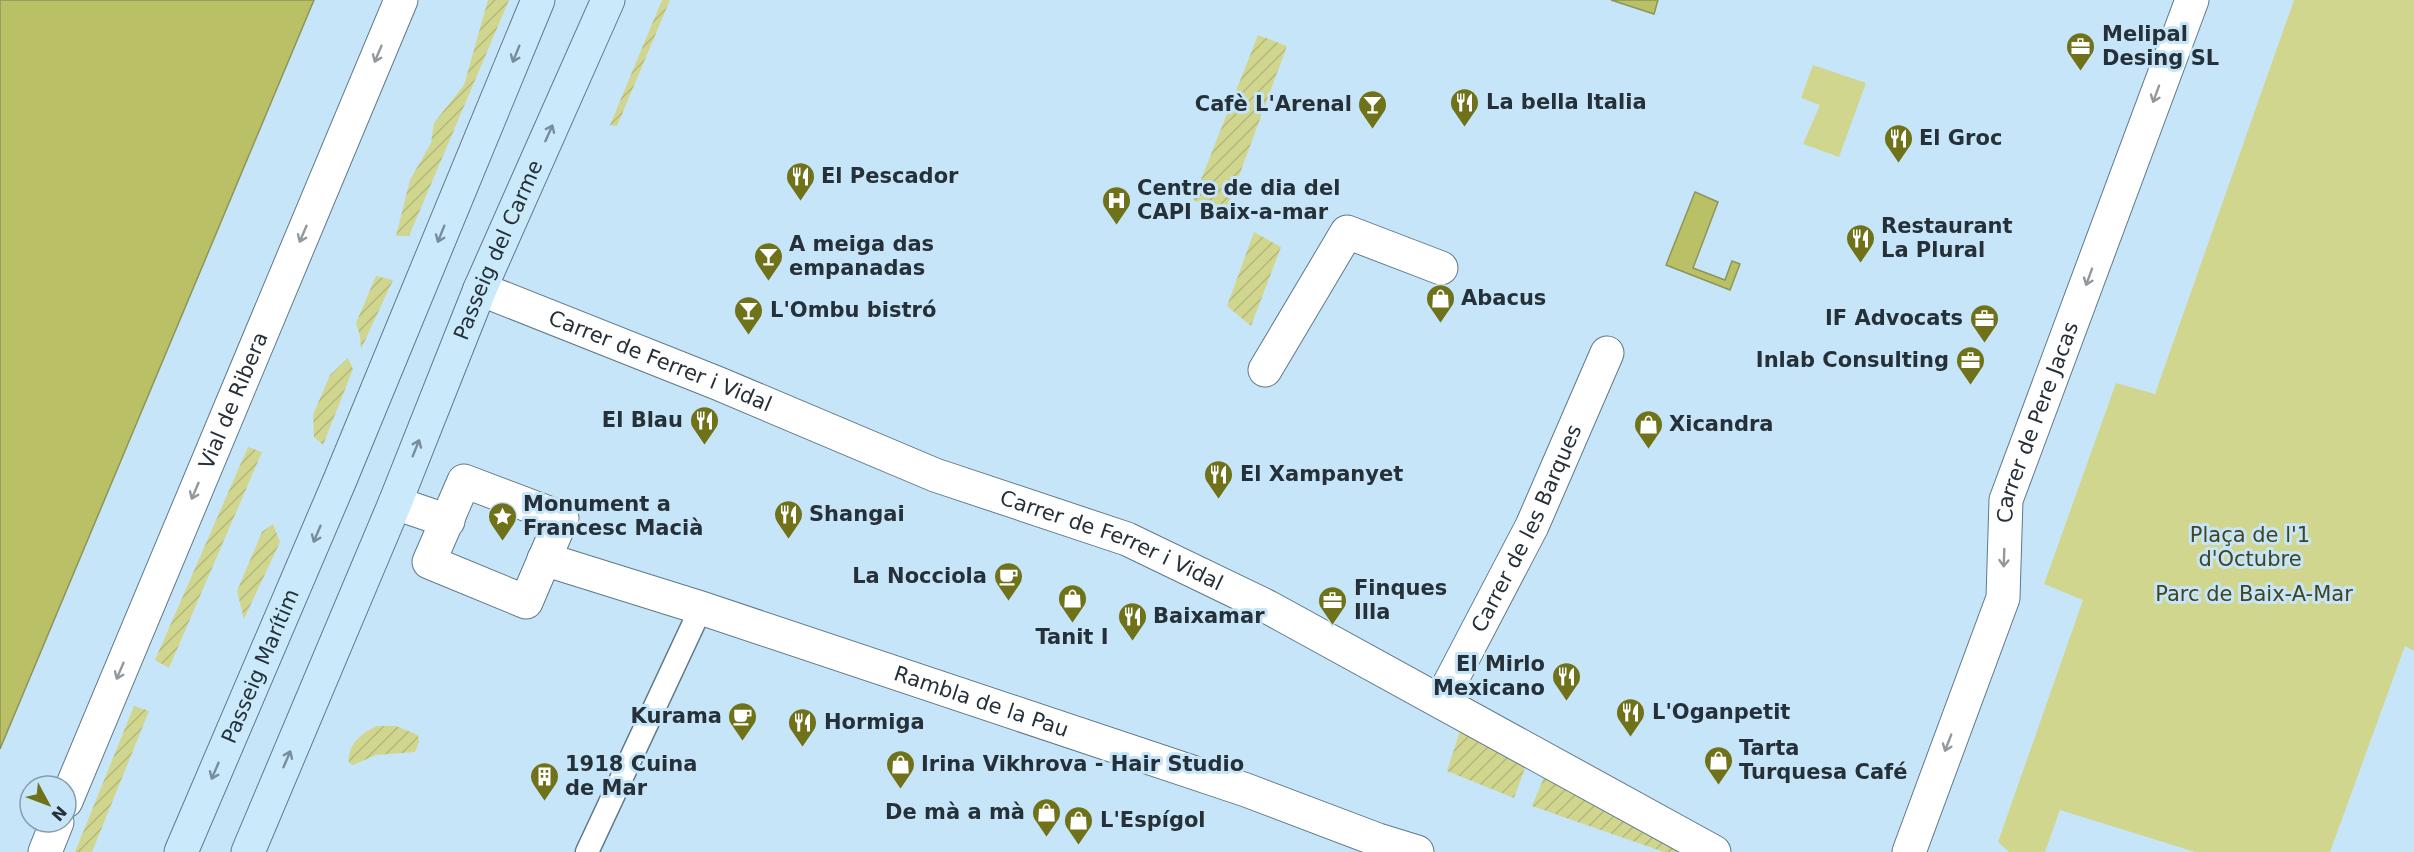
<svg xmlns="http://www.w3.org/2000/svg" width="2414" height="852" viewBox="0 0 2414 852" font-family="'DejaVu Sans',sans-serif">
<defs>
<pattern id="garden-furrows" width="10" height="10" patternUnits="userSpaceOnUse" patternTransform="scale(1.5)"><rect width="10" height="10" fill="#d1d68e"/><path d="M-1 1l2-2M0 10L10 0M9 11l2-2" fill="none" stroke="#b3b87b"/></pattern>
</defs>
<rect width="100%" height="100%" fill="#c7e5f8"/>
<!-- park -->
<path fill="#d1d68e" d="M2294,0H2414V651L2405,646L2330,852H2195L2060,810L2045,852H2009L1998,842L2083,600L2044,584L2116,383L2155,394Z
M1813,65L1866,83L1839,157L1803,144L1820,105L1801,98Z"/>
<!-- garden -->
<path fill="url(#garden-furrows)" d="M488,0H509L409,236H396L410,180L431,143L434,123L464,85Z
M662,0H670L617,126L610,125Z
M1258,35L1287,46L1226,211L1193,200Z
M1254,232L1281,247L1251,326L1227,306Z
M376,276L393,280L361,349L360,336L356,323Z
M348,358L353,369L323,445L314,437L313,415L330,375Z
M248,447L262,452L169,668L155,660Z
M273,524L280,542L244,619L237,591L262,532Z
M134,706L149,711L92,852H75Z
M377,726H396L418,735L419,742L415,752L376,755L353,765L349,763C347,745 361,733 377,726Z
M1460,731L1526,765L1514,798L1447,771Z
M1545,775L1686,852H1664L1532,806Z"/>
<!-- water -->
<path fill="#bac065" stroke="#8d9558" stroke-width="1.5" d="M0,0H314L0,749Z
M1611,0H1658L1654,14Z
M1695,192L1718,202L1693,268L1725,280L1732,261L1740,264L1730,290L1666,265Z"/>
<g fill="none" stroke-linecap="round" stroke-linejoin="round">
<defs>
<path id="lane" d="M587,852L701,608"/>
<g id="street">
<path id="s1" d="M480,289L717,383L935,475L1127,539L1268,607L1714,852"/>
<path d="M1265,370L1347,232L1441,268"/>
<path d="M464,481L562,518L526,602L429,562Z"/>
<path d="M395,503L448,521"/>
<path id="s2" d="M544,559L701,608L1246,790L1378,840L1417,852"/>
<path id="s3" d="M1441,700L1532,526L1607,353"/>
<path id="s4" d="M66,801L401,0"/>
<path d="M45,852L57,822"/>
<path id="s5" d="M1909,852L2003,598L2006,500L2192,0"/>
</g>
<g id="secondary">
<path id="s6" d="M181,852L340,480L538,0"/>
<path id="s7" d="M248,852L395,503L480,289L608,0"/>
</g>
</defs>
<!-- lane casing -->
<use href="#lane" stroke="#5e798a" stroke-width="25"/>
<!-- street casing -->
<use href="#street" stroke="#5e798a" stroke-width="35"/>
<!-- secondary casing -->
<use href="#secondary" stroke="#5e798a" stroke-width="35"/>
<!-- lane -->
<use href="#lane" stroke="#fff" stroke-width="22"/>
<!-- street -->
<use href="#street" stroke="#fff" stroke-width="33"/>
<!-- secondary -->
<use href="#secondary" stroke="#caeafb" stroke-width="33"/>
</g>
<!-- one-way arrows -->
<defs><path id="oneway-shaft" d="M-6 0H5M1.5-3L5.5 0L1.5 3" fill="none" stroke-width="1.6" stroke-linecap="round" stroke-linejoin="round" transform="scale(1.5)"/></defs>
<g stroke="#92989c">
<use href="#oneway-shaft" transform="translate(378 54) rotate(113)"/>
<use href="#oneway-shaft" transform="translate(2156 94) rotate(110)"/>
<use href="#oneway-shaft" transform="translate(303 234) rotate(113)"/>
<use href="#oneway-shaft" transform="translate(2089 277) rotate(110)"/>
<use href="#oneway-shaft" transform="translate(195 491) rotate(113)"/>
<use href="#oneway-shaft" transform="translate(2004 558) rotate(92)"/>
<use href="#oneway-shaft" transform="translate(120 671) rotate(113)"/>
<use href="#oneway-shaft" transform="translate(1948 743) rotate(111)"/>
</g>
<g stroke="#788d9a">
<use href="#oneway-shaft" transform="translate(516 54) rotate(112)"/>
<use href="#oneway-shaft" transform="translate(549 133) rotate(-66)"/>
<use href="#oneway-shaft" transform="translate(441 234) rotate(112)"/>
<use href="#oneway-shaft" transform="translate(416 448) rotate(-68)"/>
<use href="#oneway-shaft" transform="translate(317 534) rotate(113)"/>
<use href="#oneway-shaft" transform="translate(287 759) rotate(-67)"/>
<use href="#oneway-shaft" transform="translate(215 771) rotate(113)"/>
</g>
<!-- icons -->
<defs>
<symbol id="office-pin" viewBox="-11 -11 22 30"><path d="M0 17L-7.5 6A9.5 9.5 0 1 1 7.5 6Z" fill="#6f7218" stroke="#c7e5f8"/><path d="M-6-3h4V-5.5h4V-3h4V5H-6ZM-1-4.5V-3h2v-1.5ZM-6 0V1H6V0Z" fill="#fff"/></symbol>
<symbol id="restaurant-pin" viewBox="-11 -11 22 30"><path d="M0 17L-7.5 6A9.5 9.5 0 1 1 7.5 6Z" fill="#6f7218" stroke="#c7e5f8"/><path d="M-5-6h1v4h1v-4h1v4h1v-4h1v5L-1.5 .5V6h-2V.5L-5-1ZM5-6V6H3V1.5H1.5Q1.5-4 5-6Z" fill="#fff"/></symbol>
<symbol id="bar-pin" viewBox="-11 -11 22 30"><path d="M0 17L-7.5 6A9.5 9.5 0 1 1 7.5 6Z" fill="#6f7218" stroke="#c7e5f8"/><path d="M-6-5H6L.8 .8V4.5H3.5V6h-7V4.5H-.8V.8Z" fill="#fff"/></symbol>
<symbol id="hospital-pin" viewBox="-11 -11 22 30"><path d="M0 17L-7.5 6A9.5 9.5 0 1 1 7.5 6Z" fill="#6f7218" stroke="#c7e5f8"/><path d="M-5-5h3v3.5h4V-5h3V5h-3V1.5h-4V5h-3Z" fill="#fff"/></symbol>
<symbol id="shop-pin" viewBox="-11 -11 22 30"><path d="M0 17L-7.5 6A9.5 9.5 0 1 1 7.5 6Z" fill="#6f7218" stroke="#c7e5f8"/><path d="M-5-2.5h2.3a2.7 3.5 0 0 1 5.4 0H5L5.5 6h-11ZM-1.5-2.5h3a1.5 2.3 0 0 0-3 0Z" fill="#fff"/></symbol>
<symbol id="sight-pin" viewBox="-11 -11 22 30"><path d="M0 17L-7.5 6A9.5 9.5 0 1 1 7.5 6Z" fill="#6f7218" stroke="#c7e5f8"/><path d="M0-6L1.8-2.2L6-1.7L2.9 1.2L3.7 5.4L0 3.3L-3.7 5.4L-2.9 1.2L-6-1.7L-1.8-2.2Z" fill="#fff"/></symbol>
<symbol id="cafe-pin" viewBox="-11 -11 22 30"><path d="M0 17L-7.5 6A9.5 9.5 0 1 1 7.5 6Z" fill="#6f7218" stroke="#c7e5f8"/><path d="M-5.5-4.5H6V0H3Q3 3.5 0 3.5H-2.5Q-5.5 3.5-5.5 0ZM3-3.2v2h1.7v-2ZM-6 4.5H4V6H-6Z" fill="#fff"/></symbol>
<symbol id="building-pin" viewBox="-11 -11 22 30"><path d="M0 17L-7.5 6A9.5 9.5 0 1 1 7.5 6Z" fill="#6f7218" stroke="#c7e5f8"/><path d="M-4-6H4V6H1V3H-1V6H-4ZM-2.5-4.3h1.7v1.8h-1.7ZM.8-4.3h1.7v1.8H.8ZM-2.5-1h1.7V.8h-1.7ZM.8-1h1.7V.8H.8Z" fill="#fff"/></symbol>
</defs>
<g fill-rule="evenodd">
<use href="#office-pin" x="2064" y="30" width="33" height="45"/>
<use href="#restaurant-pin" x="1448" y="86" width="33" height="45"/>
<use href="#bar-pin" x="1356" y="88" width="33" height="45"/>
<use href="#restaurant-pin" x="1882" y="122" width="33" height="45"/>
<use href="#restaurant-pin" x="784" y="160" width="33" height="45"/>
<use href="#hospital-pin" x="1100" y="184" width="33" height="45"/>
<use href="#restaurant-pin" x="1844" y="222" width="33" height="45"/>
<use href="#bar-pin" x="752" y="240" width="33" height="45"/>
<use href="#shop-pin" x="1424" y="282" width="33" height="45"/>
<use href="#bar-pin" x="732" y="294" width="33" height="45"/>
<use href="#office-pin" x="1968" y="302" width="33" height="45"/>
<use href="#office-pin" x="1954" y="344" width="33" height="45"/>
<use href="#restaurant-pin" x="688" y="404" width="33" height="45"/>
<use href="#shop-pin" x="1632" y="408" width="33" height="45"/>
<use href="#restaurant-pin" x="1202" y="458" width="33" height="45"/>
<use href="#restaurant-pin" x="772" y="498" width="33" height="45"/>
<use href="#sight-pin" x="486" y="500" width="33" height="45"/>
<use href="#cafe-pin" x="992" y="560" width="33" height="45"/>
<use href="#shop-pin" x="1056" y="582" width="33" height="45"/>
<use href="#office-pin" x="1316" y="584" width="33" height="45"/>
<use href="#restaurant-pin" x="1116" y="600" width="33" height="45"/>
<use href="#restaurant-pin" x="1550" y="660" width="33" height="45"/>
<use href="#restaurant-pin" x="1614" y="696" width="33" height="45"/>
<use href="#cafe-pin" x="726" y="700" width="33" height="45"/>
<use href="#restaurant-pin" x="786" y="706" width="33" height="45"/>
<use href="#shop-pin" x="1702" y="744" width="33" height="45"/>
<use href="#shop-pin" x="884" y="748" width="33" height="45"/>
<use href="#building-pin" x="528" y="760" width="33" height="45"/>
<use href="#shop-pin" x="1030" y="796" width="33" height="45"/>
<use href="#shop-pin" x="1062" y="804" width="33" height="45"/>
</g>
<g text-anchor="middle" stroke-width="6" stroke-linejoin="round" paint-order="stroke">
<!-- poi labels -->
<g font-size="21" font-weight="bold" fill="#253038" stroke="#c7e5f8" text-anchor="start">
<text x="2102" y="41">Melipal<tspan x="2102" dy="24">Desing SL</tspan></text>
<text x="1486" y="109">La bella Italia</text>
<text x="1352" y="111" text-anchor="end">Cafè L'Arenal</text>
<text x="1919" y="145">El Groc</text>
<text x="821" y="183">El Pescador</text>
<text x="1137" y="195">Centre de dia del<tspan x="1137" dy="24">CAPI Baix-a-mar</tspan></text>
<text x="1881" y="233">Restaurant<tspan x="1881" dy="24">La Plural</tspan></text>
<text x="789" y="251">A meiga das<tspan x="789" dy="24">empanadas</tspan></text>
<text x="1461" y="305">Abacus</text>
<text x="770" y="317">L'Ombu bistró</text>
<text x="1963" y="325" text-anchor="end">IF Advocats</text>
<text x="1949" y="367" text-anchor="end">Inlab Consulting</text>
<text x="683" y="427" text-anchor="end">El Blau</text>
<text x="1669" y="431">Xicandra</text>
<text x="1240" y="481">El Xampanyet</text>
<text x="523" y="511">Monument a<tspan x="523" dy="24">Francesc Macià</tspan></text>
<text x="809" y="521">Shangai</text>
<text x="987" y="583" text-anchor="end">La Nocciola</text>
<text x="1354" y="595">Finques<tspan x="1354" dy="24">Illa</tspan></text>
<text x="1153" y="623">Baixamar</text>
<text x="1072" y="644" text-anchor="middle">Tanit I</text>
<text x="1545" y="671" text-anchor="end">El Mirlo<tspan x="1545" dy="24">Mexicano</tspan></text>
<text x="1652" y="719">L'Oganpetit</text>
<text x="722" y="723" text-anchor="end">Kurama</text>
<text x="824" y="729">Hormiga</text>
<text x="1739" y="755">Tarta<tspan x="1739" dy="24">Turquesa Café</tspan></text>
<text x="565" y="771">1918 Cuina<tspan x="565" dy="24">de Mar</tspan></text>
<text x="921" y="771">Irina Vikhrova - Hair Studio</text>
<text x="1025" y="819" text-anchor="end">De mà a mà</text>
<text x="1100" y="827">L'Espígol</text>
</g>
<!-- street labels -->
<g font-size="21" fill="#253038" stroke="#c7e5f8">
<text dy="7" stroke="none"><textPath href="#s7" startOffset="652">Passeig del Carme</textPath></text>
<text dy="7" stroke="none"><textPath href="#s1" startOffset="194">Carrer de Ferrer i Vidal</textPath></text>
<text dy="7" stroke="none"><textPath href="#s4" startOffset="434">Vial de Ribera</textPath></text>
<text dy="7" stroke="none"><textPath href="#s5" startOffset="452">Carrer de Pere Jacas</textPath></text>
<text dy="7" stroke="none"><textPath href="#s3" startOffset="192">Carrer de les Barques</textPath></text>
<text dy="7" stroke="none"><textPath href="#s1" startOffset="680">Carrer de Ferrer i Vidal</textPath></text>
<text dy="7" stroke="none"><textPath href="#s6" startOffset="202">Passeig Marítim</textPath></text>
<text dy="7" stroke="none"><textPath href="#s2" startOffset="460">Rambla de la Pau</textPath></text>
</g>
<!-- park labels -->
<g font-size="21" fill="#42441e" stroke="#c7e5f8">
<text x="2250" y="542">Plaça de l'1<tspan x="2250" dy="24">d'Octubre</tspan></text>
<text x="2254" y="601">Parc de Baix-A-Mar</text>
</g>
</g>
<!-- north arrow -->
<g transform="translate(48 804) rotate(131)"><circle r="28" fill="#c7e5f8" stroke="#869dab" stroke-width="1.5"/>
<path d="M0-4.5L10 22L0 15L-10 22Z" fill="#6f7218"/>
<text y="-9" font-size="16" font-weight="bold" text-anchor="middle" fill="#253038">N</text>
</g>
</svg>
